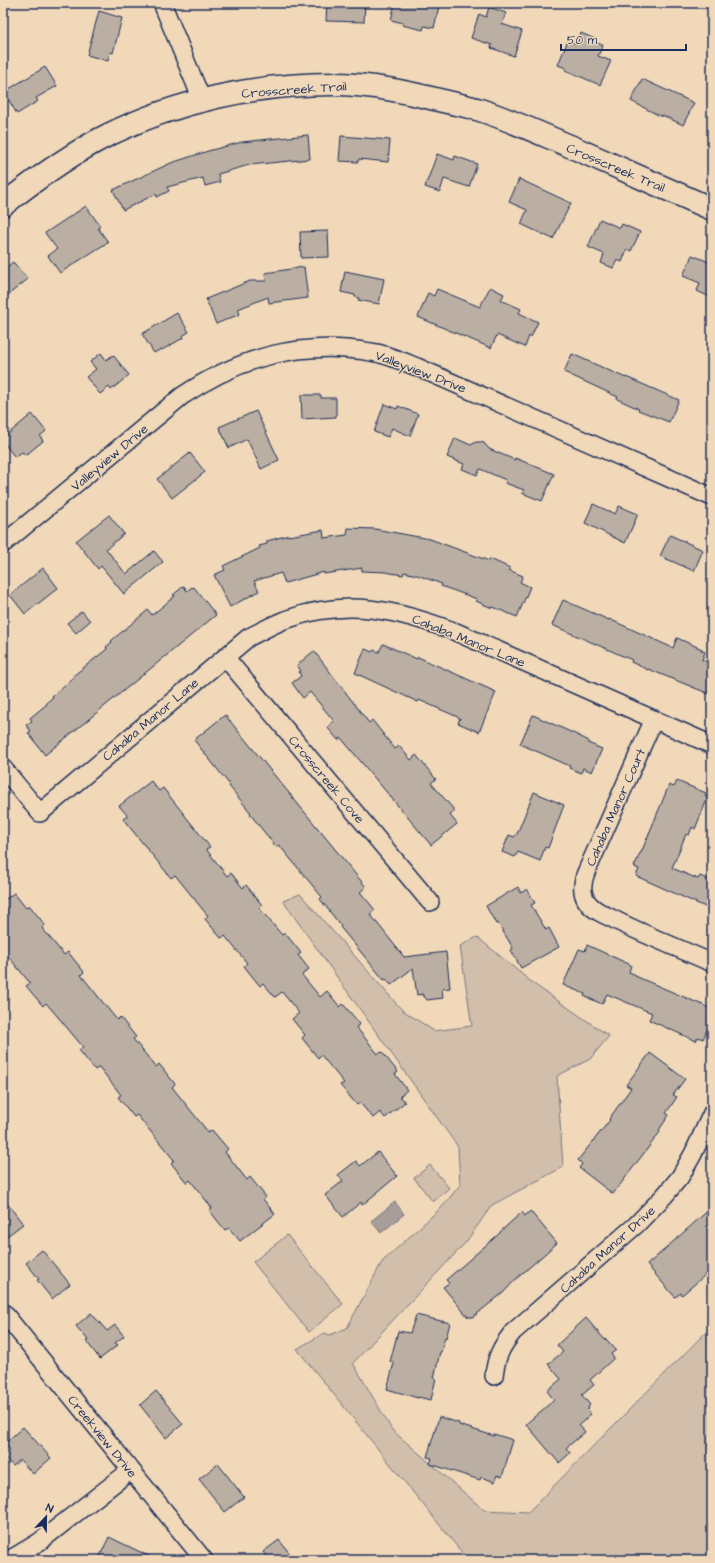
<svg xmlns="http://www.w3.org/2000/svg" width="715" height="1563" viewBox="0 0 715 1563" font-family="'Architects Daughter',sans-serif">
<rect width="100%" height="100%" fill="#f0d8b8"/>
<filter id="ink" filterUnits="userSpaceOnUse"><feTurbulence type="fractalNoise" baseFrequency=".025" numOctaves="2"/><feDisplacementMap in="SourceGraphic" scale="8" xChannelSelector="R" yChannelSelector="G"/><feConvolveMatrix kernelMatrix="1 2 1 2 8 2 1 2 1" color-interpolation-filters="sRGB"/></filter>
<g filter="url(#ink)">
<!-- green -->
<path fill="#d1bfab" stroke="#767784" d="M300,894L402,1010L434,1031L472,1026L460,946L477,937L535,985L609,1036L590,1059L557,1076L563,1167L492,1205L466,1242L353,1363L392,1430L484,1510L528,1512L712,1326V1560H468L297,1349L324,1333L330,1335L347,1328L382,1262L443,1206L460,1185L458,1147L283,901Z
M430,1165L449,1188L433,1202L414,1178Z
M287,1235L343,1304L309,1332L253,1262Z"/>
<!-- water -->
<path fill="#a79e99" stroke="#6f7281" d="M395,1202L404,1214L381,1233L371,1221Z"/>
<!-- building -->
<path fill="#bbaea2" stroke="#1b2f5e" d="M327,3H365L364,22L326,21Z
M395,3H431V5L439,6L434,28L424,26L423,30L402,25L403,23L391,20Z
M489,7L506,13L502,24L522,31L514,56L491,48L492,45L471,38L479,14L486,17Z
M99,11L122,18L113,53L110,52L108,61L87,55Z
M581,33L595,39L594,42L603,45L598,56L611,61L600,85L565,70L566,68L558,65L568,40L577,44Z
M45,67L57,86L36,98L38,101L17,114L4,92Z
M642,79L694,103L683,125L662,115V117L631,101Z
M308,135L310,159L249,165L218,174L220,182L205,186L203,178L167,187L169,191L157,197L156,194L123,210L113,190L171,163L208,151L242,142Z
M341,136L390,140L388,162L359,159L358,162L339,161Z
M437,154L454,160L455,156L477,164L469,187L444,179L440,192L425,187Z
M519,179L571,203L553,239L521,224L527,210L509,202Z
M86,206L100,226L98,228L108,242L60,273L48,256L57,249L45,233Z
M600,219L620,228L622,224L640,232L631,251L627,249L622,262L617,260L613,268L601,263L604,254L588,247Z
M328,231L329,257L301,258L300,232Z
M692,255L709,262L712,256V298L697,291L700,283L683,276Z
M13,262L28,279L3,299V270Z
M304,267L308,298L269,303L268,297L238,309L240,314L216,324L206,299L250,281H266L265,273Z
M345,271L384,279L379,304L358,300L359,298L355,297V295L341,292Z
M490,287L504,294L501,300L521,309L519,313L538,322L531,337L529,336L525,347L497,335L491,348L418,317L428,293L434,296L437,289L480,307Z
M177,313L189,332L182,336L183,338L162,350L161,349L154,353L142,334Z
M101,353L106,360L113,355L129,375L111,390L109,387L100,394L86,377L96,369L90,362Z
M572,354L626,378V377L679,400L669,422L638,410L639,409L617,399L618,397L564,372Z
M301,395H321V398H336V417L302,419Z
M384,404L397,409L398,406L418,414L410,436L392,428L388,437L374,432Z
M256,411L279,460L261,469L247,439L229,448L219,427Z
M32,414L46,431L40,436L43,441L26,455L22,452L15,457L3,442V438Z
M455,438L471,445L476,442H480L484,443L489,449L515,460V458L554,474L542,501L522,493L524,490L505,483L506,480L480,469L477,475L462,469L464,464L447,457Z
M190,453L205,472L172,498L157,479Z
M593,504L615,514L619,506L638,514L625,543L585,523Z
M109,515L124,534L106,549L126,574L154,551L163,562L124,594L101,566L98,569L76,541Z
M348,528L375,529L430,539L489,561L490,559L510,568L509,570L523,576L520,582L530,587L517,617L493,607L492,608L476,601L477,599L441,586L442,584L417,575L404,572L403,575L385,572L362,571V568L324,574V572L285,583L281,573L254,581L259,591L230,607L214,575L225,570L223,566L260,548L259,546L267,544V541L289,535V536L323,530L324,538L347,535Z
M670,535L703,550L694,571L660,556Z
M43,568L58,588L25,614L10,595Z
M184,586L187,591L192,587L193,588L194,587L216,615L45,755L28,733L31,731L26,725L32,721L30,718L47,704L46,703L53,697L52,696L74,677L73,676L107,649L106,647L112,642L111,641L148,610L152,615L175,596L173,595Z
M563,600L609,620V619L673,648L677,638L702,649L701,650L705,652L702,660L708,662L707,664L712,666V695L648,669V670L631,662L632,660L552,625Z
M82,611L90,621L76,633L67,623Z
M383,644L417,659L418,657L496,692L479,732L458,723L460,718L419,700L418,702L355,673L365,649L372,652L374,650L379,652Z
M314,651L369,723L372,720L395,749L399,746L411,760L416,755L436,779L431,783L455,811L450,815L457,824L431,845L341,738L338,740L327,727L334,721L310,692L303,698L292,683L301,676L299,672L301,671L297,665Z
M225,715L366,887L360,892L375,910L370,914L404,957L446,952L450,988L442,989L443,998L427,1000L422,994L417,995L413,968L391,985L386,979L384,980L340,927L341,926L320,899L322,897L279,845L276,847L250,814L251,813L229,786L230,785L194,740Z
M533,715L575,734L589,741L588,743L602,749L592,772L583,768L581,773L569,768L570,766L520,744Z
M151,781L159,791L163,788L210,847L206,849L227,876L231,873L243,888L246,885L262,905L259,908L282,935L285,933L301,953L298,955L309,969L302,975L320,997L327,991L340,1007L343,1004L360,1024L356,1027L378,1054L382,1052L398,1072L395,1074L407,1090L400,1096L405,1102L385,1118L380,1112L373,1118L360,1103L357,1105L340,1085L344,1083L321,1055L318,1058L302,1038L305,1035L292,1019L299,1013L282,992L275,997L263,983L260,986L244,966L247,963L225,936L221,938L205,919L208,916L175,875L171,878L123,819L128,816L119,806Z
M677,781L706,793L705,796L708,797L695,829L692,827L689,835L686,834L672,868L698,879L700,876L712,881V910L636,876L639,869L634,867L640,853H641L669,785L674,787Z
M534,792L564,805L548,848L545,847L540,861L518,852L515,857L502,852L509,835L514,837L517,834Z
M518,887L521,893L527,889L535,903L531,905L546,930L549,928L559,947L521,968L511,950L513,948L498,923L496,924L486,906Z
M14,893L26,908L29,905L45,925L42,928L64,955L68,952L84,972L81,975L117,1020L120,1017L136,1037L133,1039L156,1067L159,1064L175,1084L172,1087L208,1132L212,1130L228,1149L225,1152L247,1180L250,1177L266,1197L263,1199L275,1214L240,1241L229,1228L225,1230L209,1210L212,1208L190,1180L187,1183L171,1163L174,1160L137,1115L134,1117L118,1097L121,1095L99,1067L95,1070L79,1050L83,1047L58,1017L46,1003L43,1006L26,986L30,983L3,950V901Z
M587,945L631,965L629,972L636,975L635,976L712,1009V1019L703,1039L698,1037L696,1041L649,1020L652,1013L607,994L602,1004L584,996L585,994L563,985L579,949L585,951Z
M650,1053L685,1079L673,1095L677,1097L666,1113L669,1115L659,1130L660,1132L613,1194L579,1168L582,1164L578,1160L610,1120L609,1119L631,1088L626,1085Z
M378,1152L397,1176L362,1205L361,1202L343,1217L325,1195L343,1181L338,1175L356,1161L360,1166Z
M3,1198L23,1224L3,1239Z
M712,1207V1269L682,1295L681,1293L675,1297L647,1265Z
M530,1211L557,1243L515,1280L503,1293L473,1317H468L443,1287L449,1283L446,1280L500,1233V1232L522,1212L525,1216Z
M42,1250L70,1284L52,1299L37,1280L39,1279L26,1263Z
M91,1313L107,1331L115,1325L124,1336L115,1343L118,1345L100,1359L86,1341L88,1340L76,1326Z
M416,1315L450,1323L446,1338L445,1337L441,1352H440L434,1378H436L431,1400L418,1397V1398L387,1389L394,1363L390,1362L398,1331L410,1333Z
M586,1318L605,1340L606,1339L616,1350L611,1354L614,1358L590,1380L594,1385L582,1395L590,1405L588,1407L589,1409L587,1410L591,1414L579,1425L585,1432L566,1448L570,1453L559,1463L526,1424L554,1400L547,1391L561,1379L548,1364L563,1352L557,1345Z
M156,1391L183,1424L166,1438L140,1405Z
M439,1417L459,1423V1425L494,1436V1434L513,1440L502,1477L497,1475L495,1482L481,1477L480,1480L430,1464L432,1458L427,1457Z
M23,1427L51,1458L33,1474L20,1460L13,1466L3,1456L10,1450L5,1443Z
M218,1464L244,1497L225,1512L199,1479Z
M109,1537L157,1560H98Z
M279,1540L295,1560H269L263,1552Z"/>
<g fill="none" stroke-linecap="round" stroke-linejoin="round">
<defs>
<path id="street" d="M162,3L202,100
M3,544L182,396C240,357 301,340 371,352C386,354 402,361 417,367L712,497
M225,657L430,902
M654,719L585,875C582,885 581,894 588,903C595,912 608,916 617,921C648,936 680,949 712,963
M3,768L40,813L249,637C262,631 275,623 288,619C348,598 398,610 456,632L712,745
M3,1312L204,1560
M494,1376C496,1357 501,1347 513,1332L636,1225L665,1195L680,1177L693,1154L712,1113
M9,1560L39,1542L131,1470"/>
<path id="secondary" d="M3,205C36,179 70,154 108,135C177,101 256,84 333,84C370,84 407,92 443,101C455,104 468,106 480,110C511,120 541,134 572,147C619,168 665,188 712,209"/>
</defs>
<!-- street casing -->
<use href="#street" stroke="#1b2f5e" stroke-width="20"/>
<!-- secondary casing -->
<use href="#secondary" stroke="#1b2f5e" stroke-width="25"/>
<!-- street -->
<use href="#street" stroke="#f0d8b8" stroke-width="17"/>
<!-- secondary -->
<use href="#secondary" stroke="#f0d8b8" stroke-width="22"/>
</g>
</g>
<g text-anchor="middle" stroke-width="3" stroke-linejoin="round" paint-order="stroke">
<!-- street labels -->
<g font-size="13" fill="#1b2f5e" stroke="#f0d8b8">
<text transform="translate(294 89) rotate(-4)" y="5">Crosscreek Trail</text>
<text transform="translate(616 167) rotate(23)" y="5">Crosscreek Trail</text>
<text transform="translate(421 371) rotate(21)" y="5">Valleyview Drive</text>
<text transform="translate(109 457) rotate(-40)" y="5">Valleyview Drive</text>
<text transform="translate(469 640) rotate(22)" y="5">Cahaba Manor Lane</text>
<text transform="translate(150 719) rotate(-40)" y="5">Cahaba Manor Lane</text>
<text transform="translate(327 779) rotate(50)" y="5">Crosscreek Cove</text>
<text transform="translate(615 807) rotate(-66)" y="5">Cahaba Manor Court</text>
<text transform="translate(607 1249) rotate(-42)" y="5">Cahaba Manor Drive</text>
<text transform="translate(103 1436) rotate(51)" y="5">Creekview Drive</text>
</g>
</g>
<!-- margin -->
<rect width="715" height="1563" fill="none" stroke="#f0d8b8" stroke-width="16"/>
<rect x="8" y="8" width="699" height="1547" fill="none" stroke="#1b2f5e" stroke-width="1.5" filter="url(#ink)"/>
<!-- north arrow -->
<g transform="translate(46 1517) rotate(22)" stroke="#f0d8b8" stroke-width="3" paint-order="stroke">
<path d="M0-3L7 15L0 10L-7 15Z" fill="#1b2f5e"/>
<text y="-6" font-size="11" font-weight="bold" text-anchor="middle" fill="#1b2f5e">N</text>
</g>
<!-- scale -->
<path d="M561 44v6h125v-6" fill="none" stroke="#1b2f5e" stroke-width="2"/>
<text x="567" y="44" font-size="12" fill="#1b2f5e" stroke="#f0d8b8" stroke-width="3" paint-order="stroke">50 m</text>
</svg>
